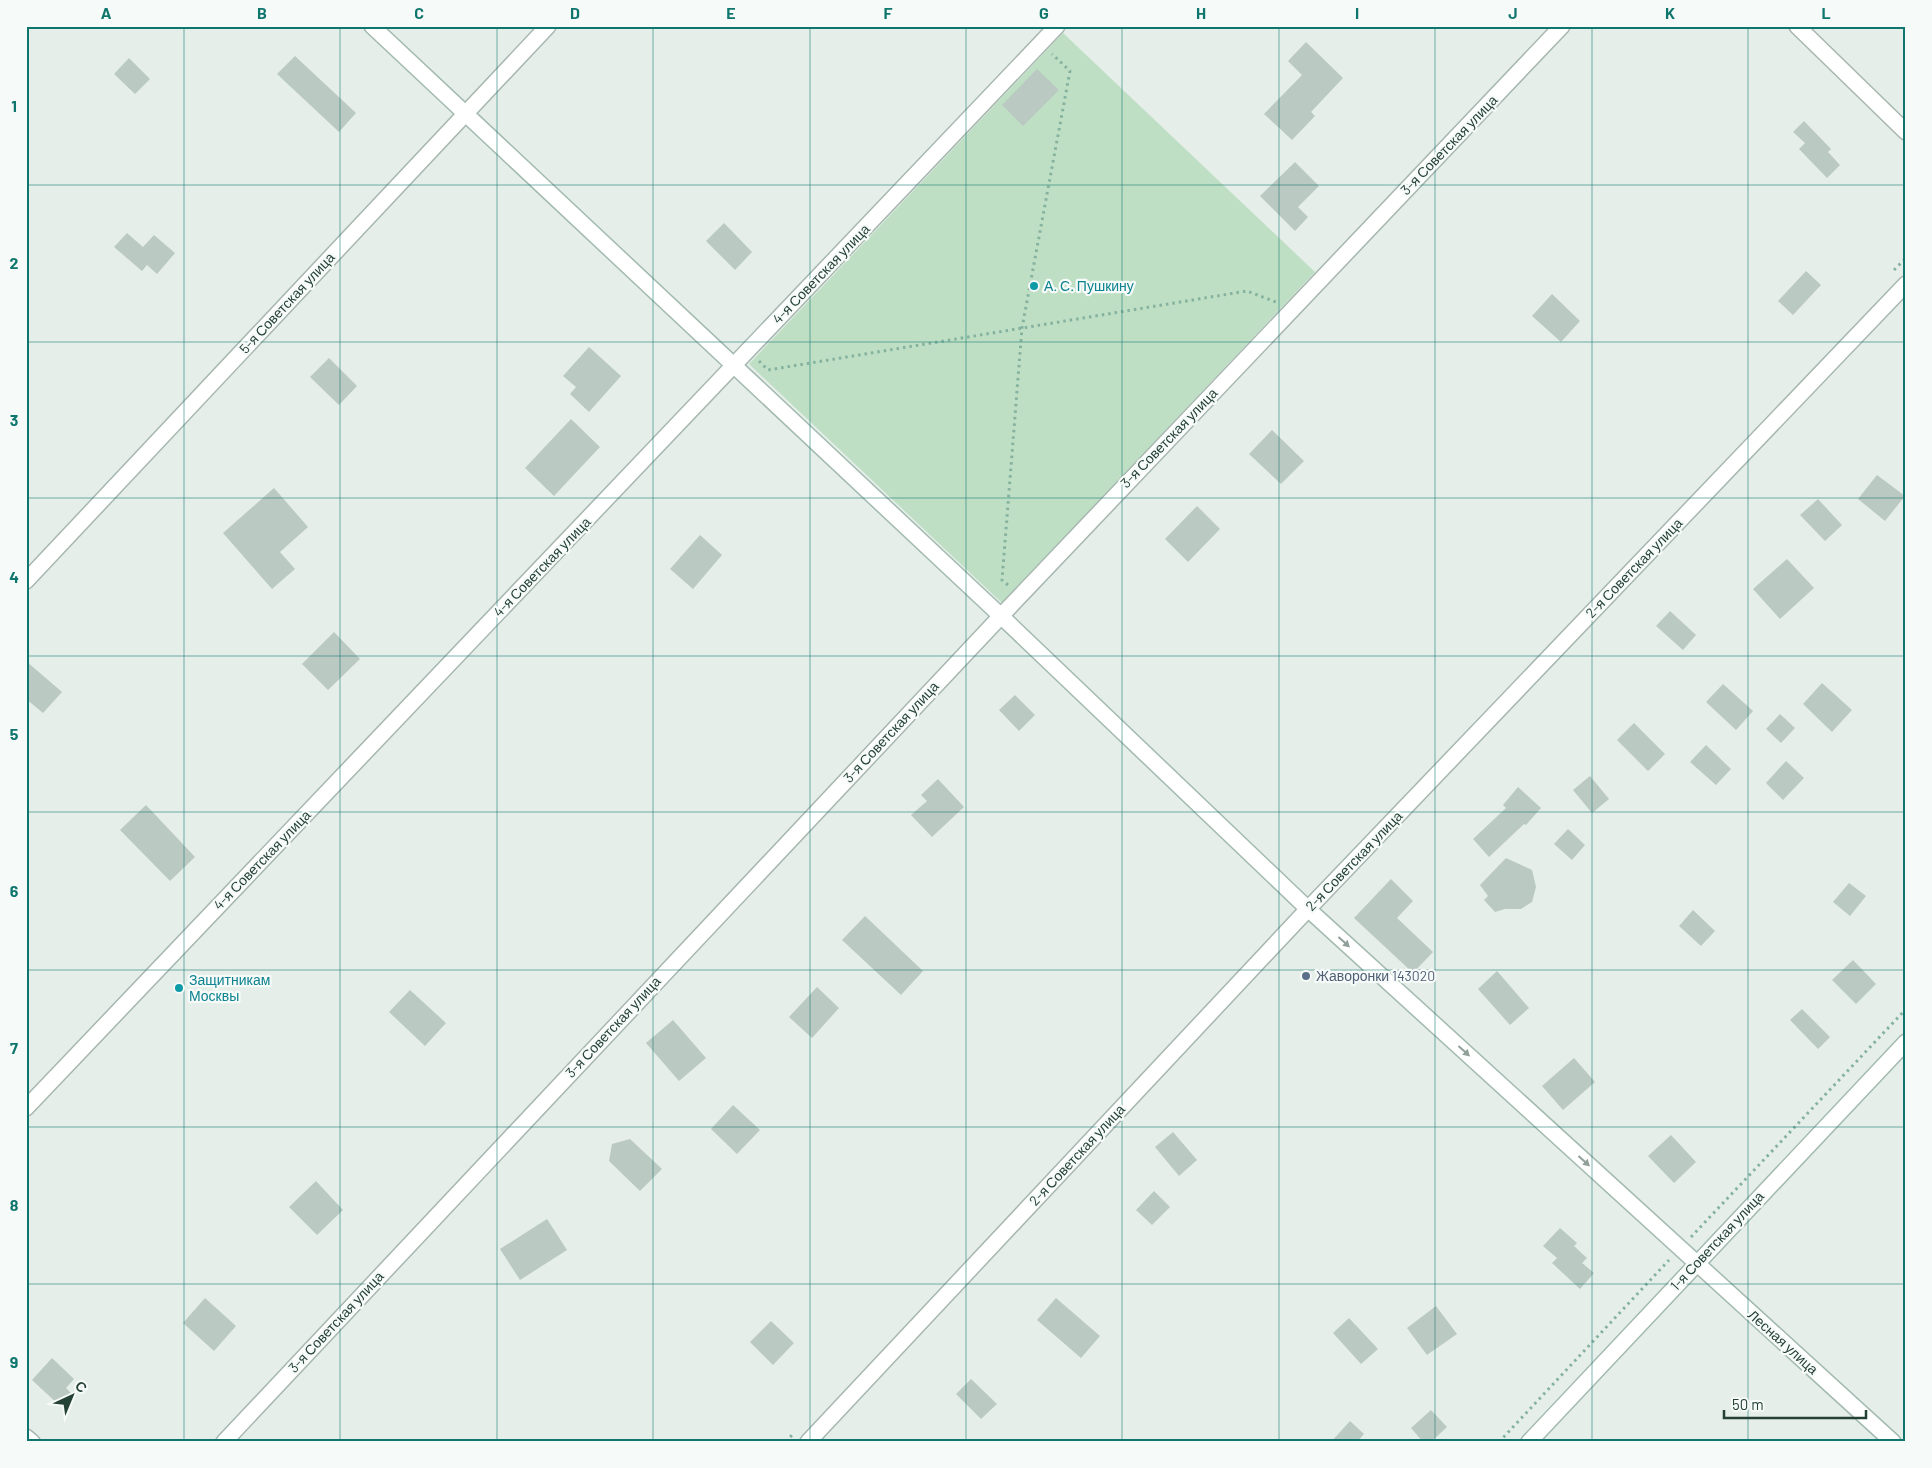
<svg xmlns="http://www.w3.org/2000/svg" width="1932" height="1468" viewBox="0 0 1932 1468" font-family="Barlow,sans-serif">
<rect width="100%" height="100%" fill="#e5eee9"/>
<!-- green -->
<path fill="#bedfc4" d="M1063,33L1315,272L1002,603L749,364Z"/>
<!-- building -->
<path fill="#bac9c2" d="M1306,42L1343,78L1311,112L1315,116L1292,140L1264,114L1302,75L1288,61Z
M295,56L356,113L339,132L277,74Z
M129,58L150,79L135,94L114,74Z
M1037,69L1059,90L1023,126L1002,105Z
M1804,121L1831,149L1828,152L1840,165L1827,178L1799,149L1805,143L1793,132Z
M1295,162L1319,186L1298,207L1308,217L1295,231L1260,196Z
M724,223L752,252L735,270L706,241Z
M127,233L143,247L154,235L175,253L157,274L147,265L142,271L114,247Z
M1806,271L1821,285L1793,315L1778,301Z
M1552,294L1580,321L1561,342L1532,316Z
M589,347L621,376L589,412L570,394L576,387L563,376Z
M329,358L357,386L339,405L310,377Z
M571,419L600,447L554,496L525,468Z
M1272,430L1304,461L1281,484L1249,454Z
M1877,475L1905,496L1885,521L1858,499Z
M274,488L308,527L280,552L295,569L272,589L223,533Z
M1818,499L1842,525L1825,541L1800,515Z
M1197,506L1220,529L1188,562L1165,539Z
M700,535L722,555L693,589L670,569Z
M1787,559L1814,588L1780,619L1753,589Z
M1670,611L1696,635L1683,650L1656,626Z
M334,632L360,659L328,690L302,664Z
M26,661L62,692L43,713L26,699Z
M1822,683L1852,710L1832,732L1803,704Z
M1723,684L1753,711L1736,730L1706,702Z
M1015,695L1035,715L1019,731L999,710Z
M1780,714L1795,728L1781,743L1766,729Z
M1634,723L1665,754L1648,771L1617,740Z
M1706,745L1731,769L1716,785L1690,762Z
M1786,761L1804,778L1783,800L1766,783Z
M1590,776L1609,799L1592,813L1573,790Z
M938,779L964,807L932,837L911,815L927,801L921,795Z
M1518,787L1541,808L1526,825L1524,824L1489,857L1473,839L1506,808L1503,805Z
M146,805L195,857L170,881L120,830Z
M1568,829L1585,845L1572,860L1554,844Z
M1506,858L1532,870L1536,887L1532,902L1521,909H1505L1495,912L1484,900L1488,896L1480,885Z
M1391,879L1413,901L1397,918L1433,952L1413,973L1354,918Z
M1849,883L1866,896L1850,916L1833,902Z
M1693,910L1715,931L1701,946L1679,926Z
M865,916L923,971L901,995L842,940Z
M1853,960L1876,984L1856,1004L1832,980Z
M1497,971L1529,1008L1510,1025L1478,989Z
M817,987L839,1008L812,1038L789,1017Z
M410,990L446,1023L425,1046L389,1012Z
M1802,1009L1830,1037L1818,1049L1790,1020Z
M673,1020L706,1058L679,1081L646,1043Z
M1574,1058L1595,1082L1563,1110L1542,1086Z
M733,1105L760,1130L737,1154L711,1129Z
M1173,1132L1197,1160L1179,1176L1155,1147Z
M1671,1135L1696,1162L1674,1183L1648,1156Z
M630,1139L662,1169L640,1191L609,1161L612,1144Z
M316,1181L343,1210L317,1235L289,1207Z
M1154,1191L1170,1207L1152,1225L1136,1210Z
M547,1219L567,1250L520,1280L500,1249Z
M1560,1228L1577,1243L1574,1246L1587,1258L1582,1263L1594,1273L1580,1289L1552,1263L1557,1258L1543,1246Z
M205,1298L236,1326L214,1351L183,1323Z
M1056,1298L1100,1336L1081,1358L1037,1320Z
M1436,1306L1457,1334L1427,1355L1407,1328Z
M1349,1318L1378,1349L1361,1364L1333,1333Z
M771,1321L794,1343L773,1365L750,1342Z
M52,1358L74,1379L66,1388L71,1393L59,1405L32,1380Z
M971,1379L997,1404L981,1419L956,1394Z
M1431,1410L1447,1427L1431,1442H1423L1411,1428Z
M1350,1421L1364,1434L1357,1442H1331Z"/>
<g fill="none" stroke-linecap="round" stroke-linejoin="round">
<defs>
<path id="street" d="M1797,26L1906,132
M26,581L548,26
M26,1108L1057,26
M26,1437L32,1442
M224,1442L1001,616L1562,26
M808,1442L1308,909L1906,284"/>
<path id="secondary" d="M372,26L1001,616L1308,909L1893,1442
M1529,1442L1906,1042"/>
</defs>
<!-- street casing -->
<use href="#street" stroke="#a7b7b0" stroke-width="18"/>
<!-- secondary casing -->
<use href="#secondary" stroke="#a3bab0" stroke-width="18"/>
<!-- path -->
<path stroke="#85b29f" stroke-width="3" stroke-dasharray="2.5 4" stroke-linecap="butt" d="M1894,270L1906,258
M759,361L768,370L1247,291L1276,302
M1008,585L1002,580L1022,328L1070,71L1052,54
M1691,1237L1906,1009
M786,1442L792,1435
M1499,1442L1669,1260"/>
<!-- street -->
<use href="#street" stroke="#fff" stroke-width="15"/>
<!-- secondary -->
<use href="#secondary" stroke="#fff" stroke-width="15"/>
</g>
<!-- one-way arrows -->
<defs><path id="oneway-solid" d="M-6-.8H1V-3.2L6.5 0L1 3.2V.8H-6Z" transform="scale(1.25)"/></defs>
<g fill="#92a09a">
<use href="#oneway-solid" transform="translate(1344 942) rotate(42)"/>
<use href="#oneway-solid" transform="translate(1464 1051) rotate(42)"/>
<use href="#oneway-solid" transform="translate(1584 1161) rotate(42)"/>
</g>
<!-- grid -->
<path fill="none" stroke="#0f766e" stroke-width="1" stroke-opacity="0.55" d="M184,26V1442M340,26V1442M497,26V1442M653,26V1442M810,26V1442M966,26V1442M1122,26V1442M1279,26V1442M1435,26V1442M1592,26V1442M1748,26V1442M26,185H1906M26,342H1906M26,498H1906M26,656H1906M26,812H1906M26,970H1906M26,1127H1906M26,1284H1906"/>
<!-- markers -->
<g fill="#0f9aa8" stroke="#f6faf8" stroke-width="2">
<circle cx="1034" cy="286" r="5"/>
<circle cx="179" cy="988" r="5"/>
</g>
<circle fill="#5c6f8a" stroke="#f6faf8" stroke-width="2" cx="1306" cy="976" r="5"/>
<g text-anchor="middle" stroke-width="4.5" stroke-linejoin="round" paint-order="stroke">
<!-- street labels -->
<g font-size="14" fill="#244136" stroke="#f6faf8">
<text transform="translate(1449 145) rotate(-46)" y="5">3-я Советская улица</text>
<text transform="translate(821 274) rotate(-46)" y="5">4-я Советская улица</text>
<text transform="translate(287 303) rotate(-47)" y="5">5-я Советская улица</text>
<text transform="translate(1169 438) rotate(-46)" y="5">3-я Советская улица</text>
<text transform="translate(542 567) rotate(-46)" y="5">4-я Советская улица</text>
<text transform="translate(1634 568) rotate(-46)" y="5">2-я Советская улица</text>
<text transform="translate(891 732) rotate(-47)" y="5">3-я Советская улица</text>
<text transform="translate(262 860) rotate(-46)" y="5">4-я Советская улица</text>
<text transform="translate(1354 861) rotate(-46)" y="5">2-я Советская улица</text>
<text transform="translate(613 1027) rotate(-47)" y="5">3-я Советская улица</text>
<text transform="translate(1077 1155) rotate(-47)" y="5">2-я Советская улица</text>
<text transform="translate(1717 1241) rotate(-47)" y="5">1-я Советская улица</text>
<text transform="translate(336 1322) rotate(-47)" y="5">3-я Советская улица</text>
<text transform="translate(1783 1342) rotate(42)" y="5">Лесная улица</text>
</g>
<!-- culture labels -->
<g font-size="14" fill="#0d838f" stroke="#f6faf8" text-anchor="start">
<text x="1044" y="291">А. С. Пушкину</text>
<text x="189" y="985">Защитникам<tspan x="189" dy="16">Москвы</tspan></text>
</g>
<!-- service labels -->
<g font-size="14" fill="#4e5e75" stroke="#f6faf8" text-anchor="start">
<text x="1316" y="981">Жаворонки 143020</text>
</g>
</g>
<!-- border -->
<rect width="1932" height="1468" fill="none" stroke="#f6faf8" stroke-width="55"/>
<!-- north arrow -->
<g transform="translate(72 1396) rotate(44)" stroke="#f6faf8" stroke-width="4" paint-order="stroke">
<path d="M0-4L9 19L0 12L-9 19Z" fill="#244136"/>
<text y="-8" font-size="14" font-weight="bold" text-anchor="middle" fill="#244136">С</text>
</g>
<!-- scale -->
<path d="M1724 1410v8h142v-8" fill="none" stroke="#244136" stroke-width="2.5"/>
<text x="1732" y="1410" font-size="15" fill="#244136" stroke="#f6faf8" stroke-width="4" paint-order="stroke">50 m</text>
<rect x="28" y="28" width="1876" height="1412" fill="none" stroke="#0f766e" stroke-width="2"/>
<g font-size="16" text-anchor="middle" font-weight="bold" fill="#0f766e">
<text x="106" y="19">A</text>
<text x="262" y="19">B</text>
<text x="419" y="19">C</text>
<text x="575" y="19">D</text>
<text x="731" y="19">E</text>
<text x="888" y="19">F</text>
<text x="1044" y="19">G</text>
<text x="1201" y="19">H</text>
<text x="1357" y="19">I</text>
<text x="1513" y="19">J</text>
<text x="1670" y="19">K</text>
<text x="1826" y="19">L</text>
<text x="14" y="112">1</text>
<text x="14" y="269">2</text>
<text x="14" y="426">3</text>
<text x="14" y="583">4</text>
<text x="14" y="740">5</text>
<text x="14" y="897">6</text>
<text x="14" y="1054">7</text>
<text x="14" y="1211">8</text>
<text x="14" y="1368">9</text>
</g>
</svg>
